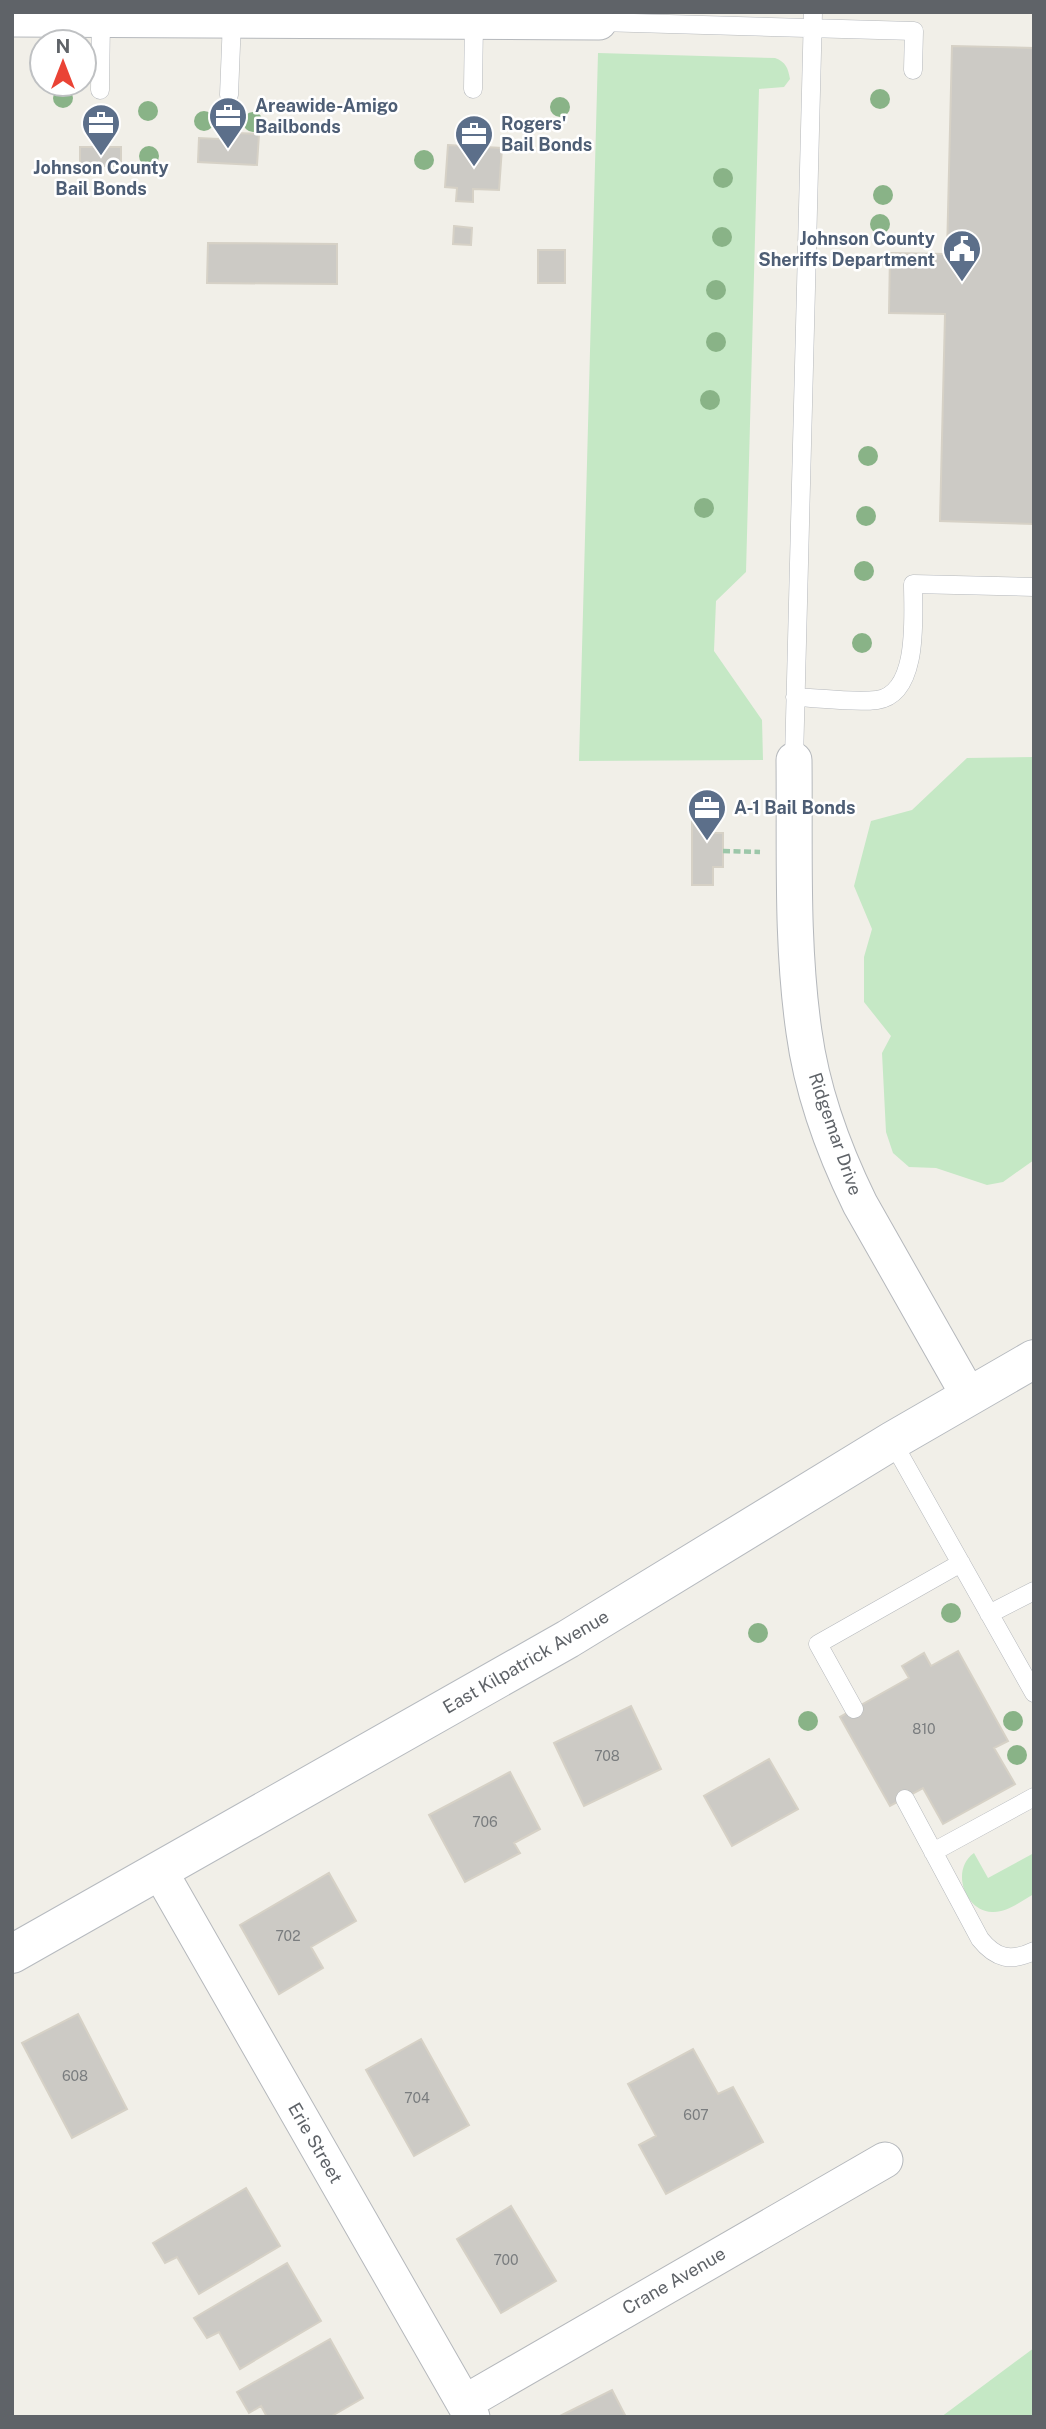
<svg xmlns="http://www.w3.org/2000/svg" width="1046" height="2429" viewBox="0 0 1046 2429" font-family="'Public Sans',sans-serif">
<rect width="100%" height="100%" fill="#f1efe8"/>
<!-- green -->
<path fill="#c5e8c5" d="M598,53L775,58C786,62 788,68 790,79L784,87L759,89L746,572L716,601L714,651L762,720L763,760L579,761Z
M1034,757V1160L1003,1182L987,1185L936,1168L909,1167L893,1153L886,1132L882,1053L891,1036L864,1002V957L872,929L854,886L871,821L912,810L967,758Z
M974,1853L988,1878L1034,1853V1894C1021,1901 1007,1913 992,1912C965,1911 950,1870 974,1853Z
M1034,2348V2417H941Z"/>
<!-- building -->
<path fill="#cccac5" stroke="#d6d1c6" stroke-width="2" d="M952,46L1034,48V524L940,521L945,314L889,313L890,253L947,254Z
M219,126L236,127V133L259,134L257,165L198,162L199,138L219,139Z
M448,145L502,148L499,190L473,189V202L456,201L457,188L445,187Z
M80,147H121V166H95L96,174H80Z
M454,226L472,228L471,245L453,244Z
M208,243L337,244V284L207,283Z
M538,250H565V283H538Z
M692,817H713V833H723V867H713V885H692Z
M958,1651L1008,1741L994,1748L1015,1784L943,1824L923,1788L890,1806L840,1717L909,1678L902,1666L924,1653L931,1666Z
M631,1706L661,1769L584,1806L554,1743Z
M769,1759L798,1809L732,1846L704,1796Z
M510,1772L540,1829L514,1843L520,1853L465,1882L429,1815Z
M329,1873L356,1921L311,1947L323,1968L279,1994L240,1925Z
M78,2014L127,2109L72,2138L22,2043Z
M421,2039L469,2125L414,2156L366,2070Z
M693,2049L718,2094L733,2087L763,2142L666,2194L639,2145L656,2136L628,2084Z
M246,2188L280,2246L199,2294L177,2257L165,2263L153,2243Z
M511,2206L556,2281L501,2313L457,2239Z
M287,2263L321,2321L240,2369L219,2332L207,2338L194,2318Z
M330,2339L363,2398L330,2417H267L261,2406L249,2413L237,2392Z
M612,2390L626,2417H558Z"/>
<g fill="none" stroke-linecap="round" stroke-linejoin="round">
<defs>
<path id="lane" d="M599,22L914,31L913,70
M473,89L474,22
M100,90L101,19
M229,95L232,20
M795,697C821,698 853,703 877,700C920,694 913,614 913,584L1034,587
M794,760L813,12
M892,1441L1034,1693
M989,1614L1034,1591
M854,1709L818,1644L961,1563
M905,1799L980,1939C996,1959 1011,1962 1034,1951
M933,1852L1034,1797"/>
<path id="street" d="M12,19L599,22
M794,760C795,850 791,942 804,1032C812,1091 834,1151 860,1204L969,1396
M159,1870L472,2417
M464,2403L885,2160"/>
<path id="secondary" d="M12,1954L568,1639L892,1441L1034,1359"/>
</defs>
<!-- lane casing -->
<use href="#lane" stroke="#b5b8bc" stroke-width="19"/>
<!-- street casing -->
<use href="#street" stroke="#b5b8bc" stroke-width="37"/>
<!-- secondary casing -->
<use href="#secondary" stroke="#b6babf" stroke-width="40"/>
<!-- path -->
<path stroke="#9cc7a9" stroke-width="4.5" stroke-dasharray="7 3.5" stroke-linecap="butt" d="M469,146L470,115
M100,147V115
M723,851L760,852"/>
<!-- lane -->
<use href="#lane" stroke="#fff" stroke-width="18"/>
<!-- street -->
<use href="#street" stroke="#fff" stroke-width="35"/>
<!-- secondary -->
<use href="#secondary" stroke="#fff" stroke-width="38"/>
</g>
<!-- trees -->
<g fill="#89b387">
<circle cx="63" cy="98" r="10"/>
<circle cx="880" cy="99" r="10"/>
<circle cx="560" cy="107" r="10"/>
<circle cx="148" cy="111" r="10"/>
<circle cx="204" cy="121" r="10"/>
<circle cx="253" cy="122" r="10"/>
<circle cx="149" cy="156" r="10"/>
<circle cx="424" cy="160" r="10"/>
<circle cx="723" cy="178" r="10"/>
<circle cx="883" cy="195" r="10"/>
<circle cx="880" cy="224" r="10"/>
<circle cx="722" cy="237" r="10"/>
<circle cx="716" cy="290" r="10"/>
<circle cx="716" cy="342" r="10"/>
<circle cx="710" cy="400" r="10"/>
<circle cx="868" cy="456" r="10"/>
<circle cx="704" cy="508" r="10"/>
<circle cx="866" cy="516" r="10"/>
<circle cx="864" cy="571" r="10"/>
<circle cx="862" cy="643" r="10"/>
<circle cx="951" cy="1613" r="10"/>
<circle cx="758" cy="1633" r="10"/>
<circle cx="808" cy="1721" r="10"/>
<circle cx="1013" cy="1721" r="10"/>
<circle cx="1017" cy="1755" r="10"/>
</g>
<!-- icons -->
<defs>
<symbol id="office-pin" viewBox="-11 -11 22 30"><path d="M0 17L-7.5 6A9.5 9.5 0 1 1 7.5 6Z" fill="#5c6f8a" stroke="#fff"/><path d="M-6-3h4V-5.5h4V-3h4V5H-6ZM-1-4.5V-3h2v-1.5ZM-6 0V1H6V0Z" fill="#fff"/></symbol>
<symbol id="civic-pin" viewBox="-11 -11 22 30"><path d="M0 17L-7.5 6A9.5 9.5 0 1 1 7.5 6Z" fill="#5c6f8a" stroke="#fff"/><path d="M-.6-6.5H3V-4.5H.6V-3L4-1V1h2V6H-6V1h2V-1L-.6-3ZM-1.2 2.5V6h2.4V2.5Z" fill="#fff"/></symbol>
</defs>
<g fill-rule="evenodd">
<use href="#office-pin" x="206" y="94" width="44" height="60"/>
<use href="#office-pin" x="79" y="101" width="44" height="60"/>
<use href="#office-pin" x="452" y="112" width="44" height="60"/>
<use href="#civic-pin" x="940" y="227" width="44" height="60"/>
<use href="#office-pin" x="685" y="786" width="44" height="60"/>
</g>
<g text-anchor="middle" stroke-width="5" stroke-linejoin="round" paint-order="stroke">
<!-- number labels -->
<g font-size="14" fill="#7a7d7f">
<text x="924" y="1734">810</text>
<text x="607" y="1761">708</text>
<text x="485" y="1827">706</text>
<text x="288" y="1941">702</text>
<text x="75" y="2081">608</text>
<text x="417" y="2103">704</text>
<text x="696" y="2120">607</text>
<text x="506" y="2265">700</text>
</g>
<!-- service labels -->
<g font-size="18" font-weight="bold" fill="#4e5e75" stroke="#fff" text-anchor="start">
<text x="255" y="112">Areawide-Amigo<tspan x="255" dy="21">Bailbonds</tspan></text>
<text x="501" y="130">Rogers'<tspan x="501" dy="21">Bail Bonds</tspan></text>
<text x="101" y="174" text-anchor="middle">Johnson County<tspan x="101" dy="21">Bail Bonds</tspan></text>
<text x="935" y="245" text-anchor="end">Johnson County<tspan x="935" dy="21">Sheriffs Department</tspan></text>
<text x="734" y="814">A-1 Bail Bonds</text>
</g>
<!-- street labels -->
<g font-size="18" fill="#5f6368" stroke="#fff">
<text transform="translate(835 1134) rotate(71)" y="6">Ridgemar Drive</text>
<text transform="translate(526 1662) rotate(-30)" y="6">East Kilpatrick Avenue</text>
<text transform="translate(315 2143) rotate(60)" y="6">Erie Street</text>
<text transform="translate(674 2281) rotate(-30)" y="6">Crane Avenue</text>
</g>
</g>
<!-- border -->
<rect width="1046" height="2429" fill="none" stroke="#5f6368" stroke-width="28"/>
<!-- north arrow -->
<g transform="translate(63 63)"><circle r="33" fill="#ffffff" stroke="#bfc1c3" stroke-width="2"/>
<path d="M0-5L12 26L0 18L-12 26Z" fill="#ea4335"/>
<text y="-10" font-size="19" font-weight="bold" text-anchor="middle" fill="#5f6368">N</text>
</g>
</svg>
